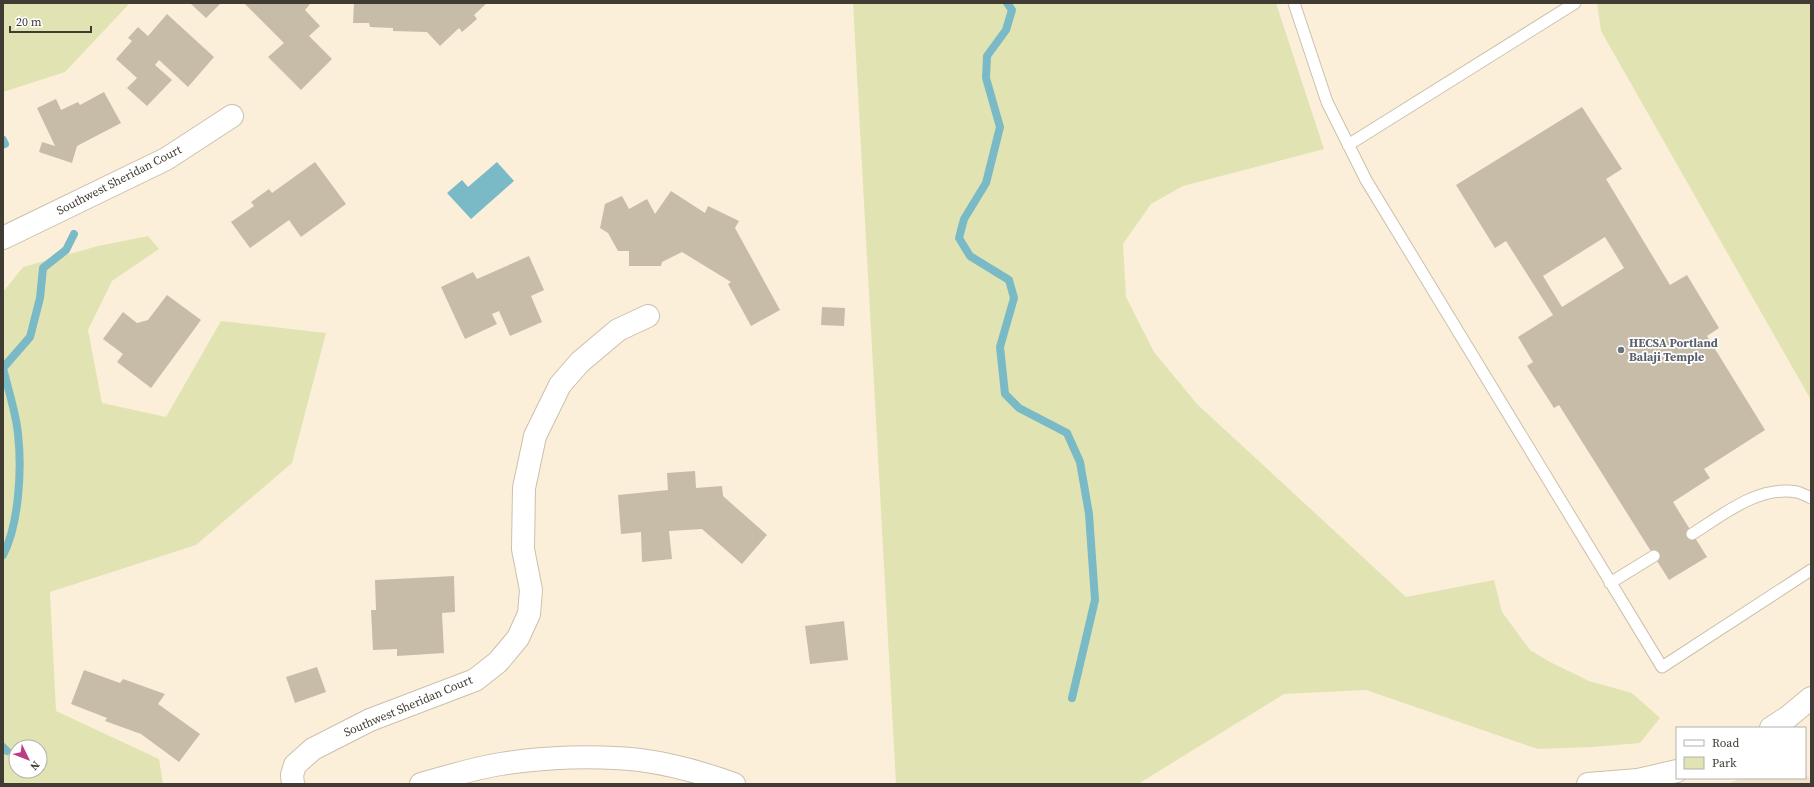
<svg xmlns="http://www.w3.org/2000/svg" width="1814" height="787" viewBox="0 0 1814 787" font-family="'Source Serif 4',serif">
<rect width="100%" height="100%" fill="#fbefda"/>
<!-- built -->
<path fill="#f1e2c7" d="M1805,774L1811,779V784H1727L1741,778H1805Z"/>
<!-- green -->
<path fill="#e1e4b2" fill-rule="evenodd" d="M3,3H130L65,72L3,92Z
M853,3H1276L1324,149L1183,186L1151,204L1123,244L1126,297L1154,352L1197,404L1406,597L1494,580L1502,612L1530,650L1550,662L1589,681L1632,693L1660,718L1640,743L1593,747L1538,749L1366,690L1284,694L1138,784H896Z
M1597,3H1811V400L1601,31Z
M148,236L159,249L112,281L88,330L102,403L166,417L221,321L326,333L292,463L196,545L50,592L56,711L159,759L163,784H3V292L23,267L98,246ZM16,747H40V771H16Z"/>
<!-- water -->
<path fill="#7abac7" d="M497,162L514,181L471,219L447,193L462,180L468,187Z"/>
<g fill="none" stroke-linecap="round" stroke-linejoin="round">
<!-- stream -->
<path stroke="#7abac7" stroke-width="8" d="M1007,3L1012,10L1006,30L987,56L986,78L1000,127L986,183L964,219L959,238L970,256L1009,280L1014,298L1000,347L1005,394L1019,408L1067,433L1080,462L1089,514L1095,600L1072,698
M3,140L5,144
M3,555C19,525 22,469 18,434C16,412 8,390 3,368L30,337L40,298L43,268L66,250L74,234
M3,747L7,751"/>
</g>
<!-- building -->
<path fill="#c7bca7" fill-rule="evenodd" d="M190,3H221L206,18Z
M244,3H309L310,4L305,10L320,26L309,36L332,59L301,90L268,57L284,43Z
M354,3H487L474,15L477,19L462,32L459,28L440,46L427,32L393,31V28L370,27L369,23H353Z
M167,14L214,57L188,87L159,60L155,65L172,80L147,106L127,88L137,78L116,59L132,41L128,38L138,27L148,36Z
M104,92L121,123L77,146L72,163L39,152L42,142L55,146L37,108L56,99L61,110L78,102L80,105Z
M1582,107L1622,169L1606,179L1670,285L1687,275L1719,328L1707,336L1765,430L1704,469L1710,478L1673,502L1707,557L1669,580L1559,405L1554,408L1527,366L1533,362L1518,337L1553,315L1506,241L1495,248L1456,185ZM1605,237L1624,268L1562,307L1543,276Z
M315,162L346,204L301,237L289,220L250,248L231,222L254,206L251,202L269,189L272,193Z
M671,191L705,213L708,206L739,221L735,228L780,310L751,326L728,284L731,282L682,252L662,262L661,266H629V251H618L608,233L600,228L605,204L622,196L629,209L647,199L655,214Z
M529,256L544,290L531,296L542,322L510,336L499,311L492,314L497,324L465,339L441,287L473,272L477,279Z
M167,295L201,320L151,388L117,362L123,354L103,339L123,312L137,323L148,320Z
M822,307L845,308L844,326L821,325Z
M695,471L696,488L722,486L723,496L767,535L742,564L702,529L669,531L672,559L642,562L641,532L621,534L618,495L668,490L667,473Z
M454,576L455,612L442,613L444,653L397,656V649L373,650L371,610H376L375,580Z
M844,621L848,660L810,664L805,626Z
M317,667L326,692L295,703L286,677Z
M84,670L120,683L123,679L165,694L158,704L200,734L179,762L141,734L105,721L107,718L71,704Z"/>
<g fill="none" stroke-linecap="round" stroke-linejoin="round">
<defs>
<path id="lane" d="M1294,3L1327,102L1366,180L1662,667L1811,570
M1348,145L1575,3
M1692,534C1723,515 1758,485 1797,492C1801,493 1807,496 1811,498
M1610,583L1654,556"/>
<path id="street" d="M3,238L166,159L232,116
M1771,728L1788,717L1811,698
M293,784L292,775L295,765L313,749L370,720L475,680L498,662L518,638L529,614L531,590L523,549L524,488L535,436L560,385L580,362L618,330L648,316
M1588,784L1638,780L1677,771"/>
<path id="primary" d="M421,784C447,777 474,768 501,764C544,757 596,755 640,760C670,764 706,774 734,784"/>
</defs>
<!-- lane casing -->
<use href="#lane" stroke="#ccc0ac" stroke-width="13"/>
<!-- street casing -->
<use href="#street" stroke="#ccc0ac" stroke-width="24"/>
<!-- primary casing -->
<use href="#primary" stroke="#ccc0ac" stroke-width="24"/>
<!-- lane -->
<use href="#lane" stroke="#fff" stroke-width="11"/>
<!-- street -->
<use href="#street" stroke="#fff" stroke-width="22"/>
<!-- primary -->
<use href="#primary" stroke="#fff" stroke-width="22"/>
</g>
<!-- markers -->
<circle fill="#6b7280" stroke="#fff" stroke-width="1.5" cx="1621" cy="350" r="4"/>
<g text-anchor="middle" stroke-width="3.5" stroke-linejoin="round" paint-order="stroke">
<!-- street labels -->
<g font-size="12" fill="#403b33" stroke="#fff">
<text transform="translate(119 180) rotate(-27)" y="4">Southwest Sheridan Court</text>
<text transform="translate(408 706) rotate(-23)" y="4">Southwest Sheridan Court</text>
</g>
<!-- worship labels -->
<g font-size="12" font-weight="bold" fill="#5b616d" stroke="#fff" text-anchor="start">
<text x="1629" y="347">HECSA Portland<tspan x="1629" dy="14">Balaji Temple</tspan></text>
</g>
</g>
<!-- border -->
<rect width="1814" height="787" fill="none" stroke="#403b33" stroke-width="8"/>
<!-- legend -->
<rect x="1676" y="727" width="130" height="52" fill="#ffffff" stroke="#b3b1ad"/>
<rect x="1684" y="740" width="20" height="6" fill="#ffffff" stroke="#b3b1ad"/>
<text x="1712" y="747" font-size="12" fill="#403b33">Road</text>
<rect x="1684" y="757" width="20" height="12" fill="#e1e4b2" stroke="#b3b1ad"/>
<text x="1712" y="767" font-size="12" fill="#403b33">Park</text>
<!-- north arrow -->
<g transform="translate(28 759) rotate(133)"><circle r="19" fill="#ffffff" stroke="#b3b1ad"/>
<path d="M0-3L7 15L0 10L-7 15Z" fill="#bd3c86"/>
<text y="-6" font-size="11" font-weight="bold" text-anchor="middle" fill="#403b33">N</text>
</g>
<!-- scale -->
<path d="M10 26v6h81v-6" fill="none" stroke="#403b33" stroke-width="2"/>
<text x="16" y="26" font-size="12" fill="#403b33" stroke="#ffffff" stroke-width="3" paint-order="stroke">20 m</text>
</svg>
